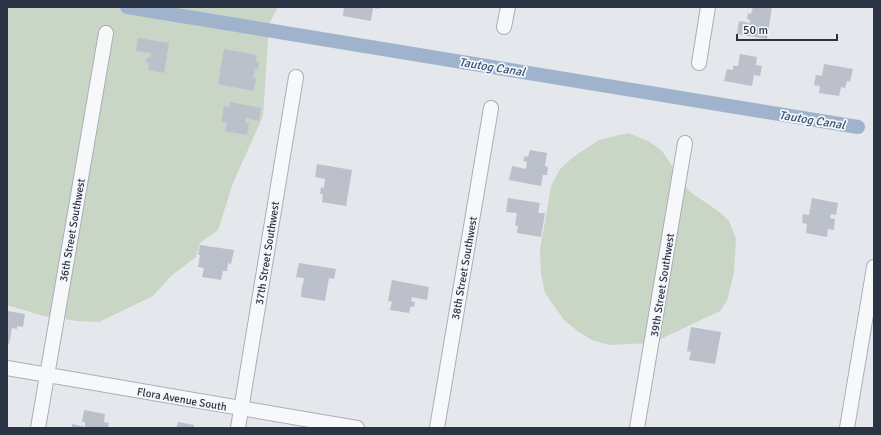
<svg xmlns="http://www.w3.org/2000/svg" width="881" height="435" viewBox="0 0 881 435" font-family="Signika,sans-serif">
<rect width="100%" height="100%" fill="#e4e7ec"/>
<!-- green -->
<path fill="#c9d6c5" d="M7,7H278L269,24L263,116L233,183L218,230L200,243L196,257L172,275L153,296L99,322L77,321L44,316L7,305Z
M628,133L650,142L662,151L689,191L718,211L729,221L736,239L734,272L727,301L720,311L652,343L609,345L592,340L579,332L564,320L545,293L541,274L540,250L551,186L560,169L572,158L599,140Z"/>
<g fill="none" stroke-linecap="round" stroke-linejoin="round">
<!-- canal -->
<path stroke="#9fb4cc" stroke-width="14" d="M127,7L858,127"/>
</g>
<!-- building -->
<path fill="#bbc0ca" d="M344,7H380L379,9L373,8L371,21L343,16Z
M753,7H772L767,39L737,34L739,21L750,23V20L747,19L748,13L751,14Z
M138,38L169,43L164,73L148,70L149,63L146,62L147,57L150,58L151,53L136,51Z
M224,49L257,55L256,62L259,63L258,69H255L253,78L256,79L254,91L218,84Z
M740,54L757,57L756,65L762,66L760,76L754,75L752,86L724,81L727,69L733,70V66H738Z
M824,64L853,69L850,82L847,81L845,88L841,87L839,96L819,93L820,86L814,85L816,75L822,76Z
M230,102L261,108L259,121L246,118L245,123H249L247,135L225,131L227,123L221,122L224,106L230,107Z
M530,150L547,153L545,166L548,167L547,175H543L541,186L509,180L512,166L526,169L527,162L523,161L525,156L528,157Z
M317,164L352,170L346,206L322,202L323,194H320L321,187L324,188L325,179L315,177Z
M508,198L540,203L538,213H545L541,237L517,233L518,226L515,225L517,213L506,212Z
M812,198L838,203L836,215L831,214L830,218L835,219L834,230L828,229L827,237L806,233L807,224L802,223L803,214L809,215Z
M200,245L234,250L231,264L228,263L227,271H223L221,280L202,277L204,268L198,267L200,255H198Z
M299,263L336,269L334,279L329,278L325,301L301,297L302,285H303L304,278L296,277Z
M392,280L429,287L427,300L412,297L411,301L415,302L414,307L411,306L409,313L390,310L392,302L388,301Z
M7,311L25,314L23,327L17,326V329L12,328L9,344L7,343Z
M691,327L721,332L715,364L689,360L691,352L687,351Z
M84,410L105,414L104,422L109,423L108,428H72V424L85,427V422H82Z
M178,422L194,425V428H176Z"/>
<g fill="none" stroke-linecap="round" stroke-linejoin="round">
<defs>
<path id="minor" d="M504,27L508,7
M699,63L708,7
M7,368L357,428
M38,428L106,33
M238,428L296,77
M437,428L491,108
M637,428L685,143
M847,428L874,267"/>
</defs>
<!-- minor casing -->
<use href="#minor" stroke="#a9aeb7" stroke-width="16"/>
<!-- minor -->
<use href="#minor" stroke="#f7f8fa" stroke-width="14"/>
</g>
<g text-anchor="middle" stroke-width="3.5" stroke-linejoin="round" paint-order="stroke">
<!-- street labels -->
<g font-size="11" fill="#2b3445" stroke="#f4f6f9">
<text transform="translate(72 230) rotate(-80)" y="4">36th Street Southwest</text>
<text transform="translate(267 253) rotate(-81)" y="4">37th Street Southwest</text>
<text transform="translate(464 268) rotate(-80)" y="4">38th Street Southwest</text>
<text transform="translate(662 285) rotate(-81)" y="4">39th Street Southwest</text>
<text transform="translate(182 399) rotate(10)" y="4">Flora Avenue South</text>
</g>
<!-- water labels -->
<g font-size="12" font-style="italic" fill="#34527a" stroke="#f4f6f9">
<text transform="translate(492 67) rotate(9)" y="4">Tautog Canal</text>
<text transform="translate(812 120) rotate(9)" y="4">Tautog Canal</text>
</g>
</g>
<!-- border -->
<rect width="881" height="435" fill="none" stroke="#2b3445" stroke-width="16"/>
<!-- scale -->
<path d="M737 34v6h100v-6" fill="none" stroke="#2b3445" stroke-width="2"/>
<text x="743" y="34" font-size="12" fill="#2b3445" stroke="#f4f6f9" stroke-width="3" paint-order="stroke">50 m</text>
</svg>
